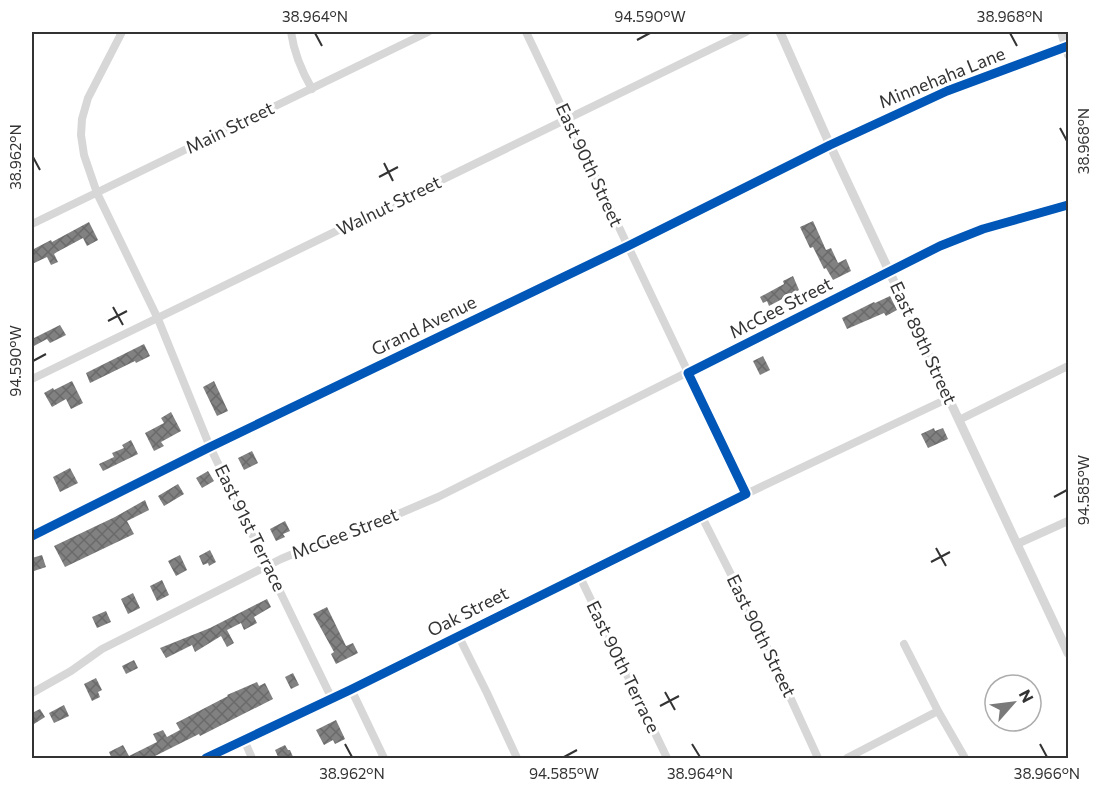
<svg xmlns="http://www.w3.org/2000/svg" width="1100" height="790" viewBox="0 0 1100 790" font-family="Commissioner,sans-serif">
<defs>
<pattern id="building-cross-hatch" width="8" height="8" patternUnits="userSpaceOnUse" patternTransform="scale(1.5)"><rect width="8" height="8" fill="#818181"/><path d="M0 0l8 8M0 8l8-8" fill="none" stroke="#6a6a6a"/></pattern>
</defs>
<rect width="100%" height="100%" fill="#fff"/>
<!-- building -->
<path fill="url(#building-cross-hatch)" d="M813,221L826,250L831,248L838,263L846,259L851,271L833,280L826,268L824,269L813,247L810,248L800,227Z
M89,222L98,240L87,246L83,238L57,252L54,254L58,262L51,265L47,257L32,264V250L51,240L52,242Z
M793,276L799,290L769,306L767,301L763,303L760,297L784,284L783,281Z
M890,296L897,310L886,316L884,313L847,329L842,318L874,302L875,303Z
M60,325L66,335L50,343L47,339L32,347V339Z
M144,344L150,356L136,363L135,361L90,383L86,373Z
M763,356L770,370L760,375L753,361Z
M72,381L83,403L71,409L66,399L52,407L44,393L53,388L54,390Z
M214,381L228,411L217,416L203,387Z
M171,412L181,431L161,442L164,446L154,451L145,433L164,423L161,418Z
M934,428L935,431L943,428L948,439L928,448L921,434Z
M131,440L138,454L103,471L99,464L114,457L112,453L124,448L122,445Z
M252,451L258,463L244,470L238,458Z
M70,468L78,483L60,492L53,477Z
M208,471L214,481L202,488L196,478Z
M178,484L184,494L164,506L158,496Z
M145,500L149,510L127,521L134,534L65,567L54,546L115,517Z
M285,521L290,531L283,534L285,537L276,541L270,529Z
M210,550L216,562L209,566L208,563L203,565L199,556Z
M42,555L46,567L34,571L32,558Z
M180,555L187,570L176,576L168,561Z
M162,580L169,595L157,601L150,586Z
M133,593L140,608L128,614L121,599Z
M267,599L271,607L254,617L257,623L244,630L241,623L227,630L234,643L227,647L221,636L195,652L192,645L166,658L160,648L210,628Z
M327,607L346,646L353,643L358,653L336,664L331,654L334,652L313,614Z
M106,611L111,622L97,628L92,617Z
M134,660L138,668L126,674L122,666Z
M293,673L299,685L291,689L285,677Z
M96,678L102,690L98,692L100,697L92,701L84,684Z
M257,682L259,686L265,683L273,699L200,736L199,734L149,759H112L109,752L123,745L129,756L157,742L153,734L163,730L167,737L180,730L176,723L228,696L227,695Z
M64,705L69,716L54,723L49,713Z
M40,709L45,717L34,724L32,713Z
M336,720L345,739L335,744L333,740L324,745L316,730Z
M285,745L288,750H290L294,759H279L275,750Z"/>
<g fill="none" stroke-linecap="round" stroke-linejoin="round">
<!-- minor -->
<path stroke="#d7d7d7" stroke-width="8" d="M122,32L88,98L82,119L81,135L84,155L97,193L158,319L210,447L332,699
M291,32C294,53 301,70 312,89
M526,32L746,494
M1061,32L1068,55
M32,224L428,32
M32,379L746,32
M959,420L1068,366
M701,515L762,636L818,758
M32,536L210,447L628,246L830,145L947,91L1068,46
M1017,544L1068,521
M579,575L667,758
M458,635L487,693L517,758
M904,644L938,711L965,758
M351,689L384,758
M32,693L71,671L102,649L281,559L319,543L363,529L438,497L940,246L983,229L1068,205
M244,740L252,758
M206,758L350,690L746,494L949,398
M847,758L938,711"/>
<!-- tertiary -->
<path stroke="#d7d7d7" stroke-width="9" d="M780,32L830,145L1068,653"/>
<defs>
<path id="cycleway" d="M32,536L210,447L628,246L830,145L947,91L1068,46
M206,758L350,690L746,494L688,373L940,246L983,229L1068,205"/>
</defs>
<!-- cycleway casing -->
<use href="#cycleway" stroke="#fff" stroke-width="13"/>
<!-- cycleway -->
<use href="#cycleway" stroke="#0057b8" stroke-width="9"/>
</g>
<!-- ticks -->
<path fill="none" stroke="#333" stroke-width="2" d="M315,33L322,46M1010,33L1017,46M637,40L650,33M1060,128L1067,141M33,157L40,170M384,163L393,181M379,177L398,167M113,307L123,325M108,321L127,311M33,361L46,354M1054,497L1067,490M936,548L946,566M931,562L950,552M665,692L675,710M660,706L679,696M345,744L352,757M692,744L700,757M1040,744L1047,757M564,757L577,750"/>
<g text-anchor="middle" stroke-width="6" stroke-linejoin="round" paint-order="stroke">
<!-- street labels -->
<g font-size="18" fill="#333" stroke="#fff">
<text transform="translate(942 78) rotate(-22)" y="6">Minnehaha Lane</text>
<text transform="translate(230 128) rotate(-26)" y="6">Main Street</text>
<text transform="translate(589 165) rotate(65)" y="6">East 90th Street</text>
<text transform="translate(389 206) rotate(-26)" y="6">Walnut Street</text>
<text transform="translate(781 308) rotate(-27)" y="6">McGee Street</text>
<text transform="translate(424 326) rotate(-26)" y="6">Grand Avenue</text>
<text transform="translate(923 343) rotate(65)" y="6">East 89th Street</text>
<text transform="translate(250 528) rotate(64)" y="6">East 91st Terrace</text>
<text transform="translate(345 534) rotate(-21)" y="6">McGee Street</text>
<text transform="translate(468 612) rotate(-27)" y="6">Oak Street</text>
<text transform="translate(761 636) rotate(64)" y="6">East 90th Street</text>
<text transform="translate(623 667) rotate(64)" y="6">East 90th Terrace</text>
</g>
</g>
<!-- border -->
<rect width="1100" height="790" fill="none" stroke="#ffffff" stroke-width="66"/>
<!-- north arrow -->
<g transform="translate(1013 703) rotate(62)"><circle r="28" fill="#ffffff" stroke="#adadad" stroke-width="1.5"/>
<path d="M0-4.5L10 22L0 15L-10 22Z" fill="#7a7a7a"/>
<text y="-9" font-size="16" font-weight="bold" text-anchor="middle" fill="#333333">N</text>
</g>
<rect x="33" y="33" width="1034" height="724" fill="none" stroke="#333" stroke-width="2"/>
<g font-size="15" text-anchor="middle" fill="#333">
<text x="315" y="22">38.964°N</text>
<text x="650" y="22">94.590°W</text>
<text x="1010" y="22">38.968°N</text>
<text transform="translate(1084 141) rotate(-90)" y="5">38.968°N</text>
<text transform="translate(16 157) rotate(-90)" y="5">38.962°N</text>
<text transform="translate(16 361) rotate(-90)" y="5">94.590°W</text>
<text transform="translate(1084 490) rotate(-90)" y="5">94.585°W</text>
<text x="352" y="779">38.962°N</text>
<text x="564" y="779">94.585°W</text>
<text x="700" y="779">38.964°N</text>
<text x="1047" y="779">38.966°N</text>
</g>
</svg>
